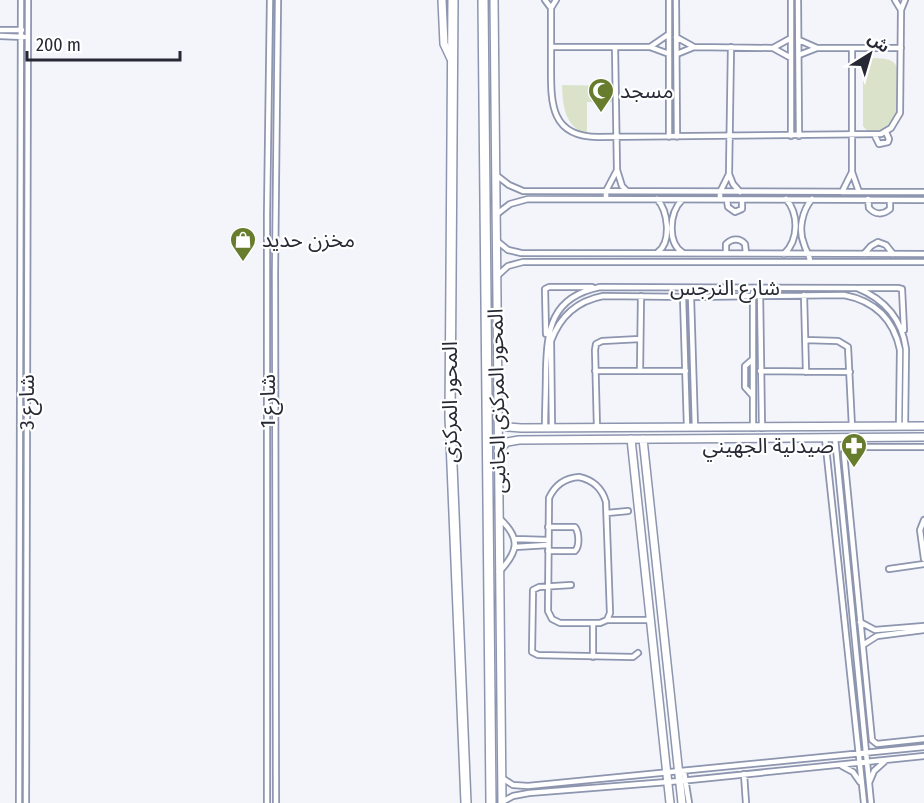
<svg xmlns="http://www.w3.org/2000/svg" width="924" height="803" font-family="'Fira Sans Condensed','Noto Sans Arabic',sans-serif">
<style>
.green{fill:#dae3c9}
.lines{fill:none;stroke-linecap:round;stroke-linejoin:round}
.street-casing{stroke:#8d95af;stroke-width:8}
.secondary-casing{stroke:#8d95af;stroke-width:10}
.highway-casing{stroke:#8d95af;stroke-width:12}
.street{stroke:#fff;stroke-width:4.5}
.secondary{stroke:#fff;stroke-width:7}
.highway{stroke:#fff;stroke-width:9}
.labels{text-anchor:middle;dominant-baseline:central;stroke-width:4.5;stroke-linejoin:round;paint-order:stroke}
.poi-label{font-size:21px;fill:#262934;stroke:#fff;text-anchor:start}
.street-label{font-size:21px;fill:#262934;stroke:#fff}
</style>
<rect width="100%" height="100%" fill="#f3f5fb"/>
<path class="green" d="M 872,58 C 883,59 893,57 898,69 C 897,99 908,131 868,132 L 863,126 L 863,64 Z
M 562,85 L 615,86 L 615,102 L 587,102 L 587,135 C 564,125 563,107 562,85 Z"/>
<g class="lines">
<defs>
<path id="street" d="M 545,0 L 551,8
M 556,0 L 551,8 C 551,27 551,45 551,64 C 551,101 549,137 598,137 L 881,134 L 891,128 L 900,113 L 901,10 L 905,0
M 895,0 L 901,10
M 669,1 L 669,137
M 676,1 L 677,137
M 791,1 L 791,136
M 798,1 L 799,136
M 0,30 L 22,30
M 0,36 L 24,37
M 676,37 L 694,47
M 799,40 L 817,48
M 551,47 L 650,47 L 669,54
M 615,47 L 617,170 L 622,186 L 627,191
M 650,47 L 669,34
M 773,48 L 791,38
M 852,48 L 852,172 L 859,192
M 677,54 L 694,47 L 773,48 L 791,58
M 799,55 L 817,48 L 901,48
M 875,136 L 879,144 L 888,142 L 889,139 L 886,132
M 729,174 L 733,184 L 740,192
M 496,175 L 509,185 L 523,191 L 924,192
M 842,192 L 852,172
M 606,199 L 606,191 L 617,170
M 657,199 C 668,211 672,241 658,252
M 720,199 L 720,192 L 729,174 L 731,47
M 868,199 L 869,208 C 875,215 883,215 890,209 L 890,200
M 682,200 C 669,213 667,243 683,253
M 727,200 L 728,207 L 735,212 L 742,209 L 742,200
M 497,214 L 510,204 L 528,199 L 924,200
M 497,241 L 508,250 L 521,253 L 924,254
M 726,253 L 726,244 C 732,238 740,238 745,244 L 746,253
M 784,254 C 799,240 799,214 786,199
M 864,254 L 871,246 L 878,242 L 886,245 L 893,254
M 810,262 C 810,254 806,252 804,244 C 798,230 802,211 812,199
M 496,277 L 508,266 L 523,262 L 924,262
M 859,288 L 898,288 L 902,289 L 904,330
M 760,292 L 762,428
M 753,293 L 753,428
M 804,295 L 806,372
M 683,297 L 687,427
M 691,297 L 695,428
M 546,334 L 545,289 L 549,287 L 592,287
M 805,340 L 838,341 L 848,347 L 852,427
M 753,359 L 745,366 L 745,387 L 753,396
M 595,371 L 686,371
M 640,371 L 641,296
M 760,371 L 850,372
M 545,428 C 545,409 546,391 546,372 C 547,329 551,297 600,287 L 857,288 C 884,299 902,319 906,349 L 905,426
M 552,428 L 551,341 C 560,316 577,301 603,296 L 691,297 L 844,295 C 875,301 894,320 900,350 L 899,426
M 597,428 L 595,350 L 596,344 L 602,341 L 640,339
M 825,438 L 864,803
M 835,438 L 871,803
M 924,447 L 852,447 L 845,450 L 844,454 L 872,740 L 877,744 L 924,739
M 579,477 C 593,480 602,488 606,502 L 610,613 L 607,620 L 600,623 L 560,623 L 552,619 L 548,611 L 549,498 C 555,485 564,478 579,477 Z
M 607,513 L 628,511
M 499,518 C 521,538 519,551 499,572
M 924,520 L 920,530 L 924,559
M 515,539 L 548,540
M 515,547 L 548,545
M 548,551 L 575,551 C 580,546 579,532 575,527 L 548,527
M 889,569 L 924,564
M 571,585 L 539,587 L 533,590 L 532,652 L 538,655 L 633,657 L 638,653
M 607,620 L 651,620
M 860,622 L 875,630 L 924,626
M 863,645 L 877,636 L 924,630
M 593,657 L 593,624
M 842,766 L 853,772 L 860,782
M 684,772 L 689,803
M 744,774 L 746,803
M 502,778 L 513,785 L 528,786 L 924,747
M 869,783 L 874,771 L 885,761
M 502,802 L 513,796 L 529,793 L 680,781 L 924,756
M 19,803 L 21,0
M 26,803 L 28,0
M 267,803 L 267,214 L 270,0
M 276,803 L 275,272 L 278,0"/>
<path id="secondary" d="M 442,0 L 444,44 L 451,59
M 494,0 L 502,803
M 498,420 L 507,427 L 521,428 L 924,426
M 631,439 L 670,803
M 643,439 L 682,803
M 498,451 L 507,442 L 519,440 L 924,437"/>
<path id="highway" d="M 453,0 L 450,417 L 466,803
M 483,0 L 491,803"/>
</defs>
<use href="#street" class="street-casing"/>
<use href="#secondary" class="secondary-casing"/>
<use href="#highway" class="highway-casing"/>
<use href="#street" class="street"/>
<use href="#secondary" class="secondary"/>
<use href="#highway" class="highway"/>
</g>
<defs>
<symbol id="mosque-pin" viewBox="-11 -11 22 30"><path d="M0 17L-7.5 6A9.5 9.5 0 1 1 7.5 6Z" fill="#677c2d" stroke="#fff"/><path d="M3.5-4.9A6 6 0 1 0 3.5 4.9A5 5 0 1 1 3.5-4.9Z" fill="#fff"/></symbol>
<symbol id="shop-pin" viewBox="-11 -11 22 30"><path d="M0 17L-7.5 6A9.5 9.5 0 1 1 7.5 6Z" fill="#677c2d" stroke="#fff"/><path d="M-5-2.5h2.3a2.7 3.5 0 0 1 5.4 0H5L5.5 6h-11ZM-1.5-2.5h3a1.5 2.3 0 0 0-3 0Z" fill="#fff"/></symbol>
<symbol id="pharmacy-pin" viewBox="-11 -11 22 30"><path d="M0 17L-7.5 6A9.5 9.5 0 1 1 7.5 6Z" fill="#677c2d" stroke="#fff"/><path d="M-2-6h4v4h4v4h-4v4h-4v-4h-4v-4h4Z" fill="#fff"/></symbol>
</defs>
<g fill-rule="evenodd">
<use href="#mosque-pin" x="586" y="76" width="30" height="40"/>
<use href="#shop-pin" x="228" y="225" width="30" height="40"/>
<use href="#pharmacy-pin" x="839" y="431" width="30" height="40"/>
</g>
<g class="labels">
<g class="poi-label">
<text x="620" y="91">مسجد</text>
<text x="262" y="240">مخزن حديد</text>
<text x="834" y="446" text-anchor="end">صيدلية الجهيني</text>
</g>
<g class="street-label">
<text x="725" y="288">شارع النرجس</text>
<text transform="translate(268 401) rotate(-90)">شارع 1</text>
<text transform="translate(497 401) rotate(-91)">المحور المركزى الجانبى</text>
<text transform="translate(27 402) rotate(-90)">شارع 3</text>
<text transform="translate(450 402) rotate(-90)">المحور المركزى</text>
</g>
</g>
<g transform="translate(870 54) rotate(37)" stroke="#ffffff" stroke-width="4.5" paint-order="stroke">
<path d="M0-4.5L10 22L0 15L-10 22Z" fill="#262934"/>
<text y="-9" font-size="16" font-weight="bold" text-anchor="middle" fill="#262934">ش</text>
</g>
<path d="M27 51v9h153v-9" fill="none" stroke="#262934" stroke-width="3"/>
<text x="36" y="51" font-size="18" fill="#262934" stroke="#ffffff" stroke-width="4.5" paint-order="stroke">200 m</text>
</svg>
